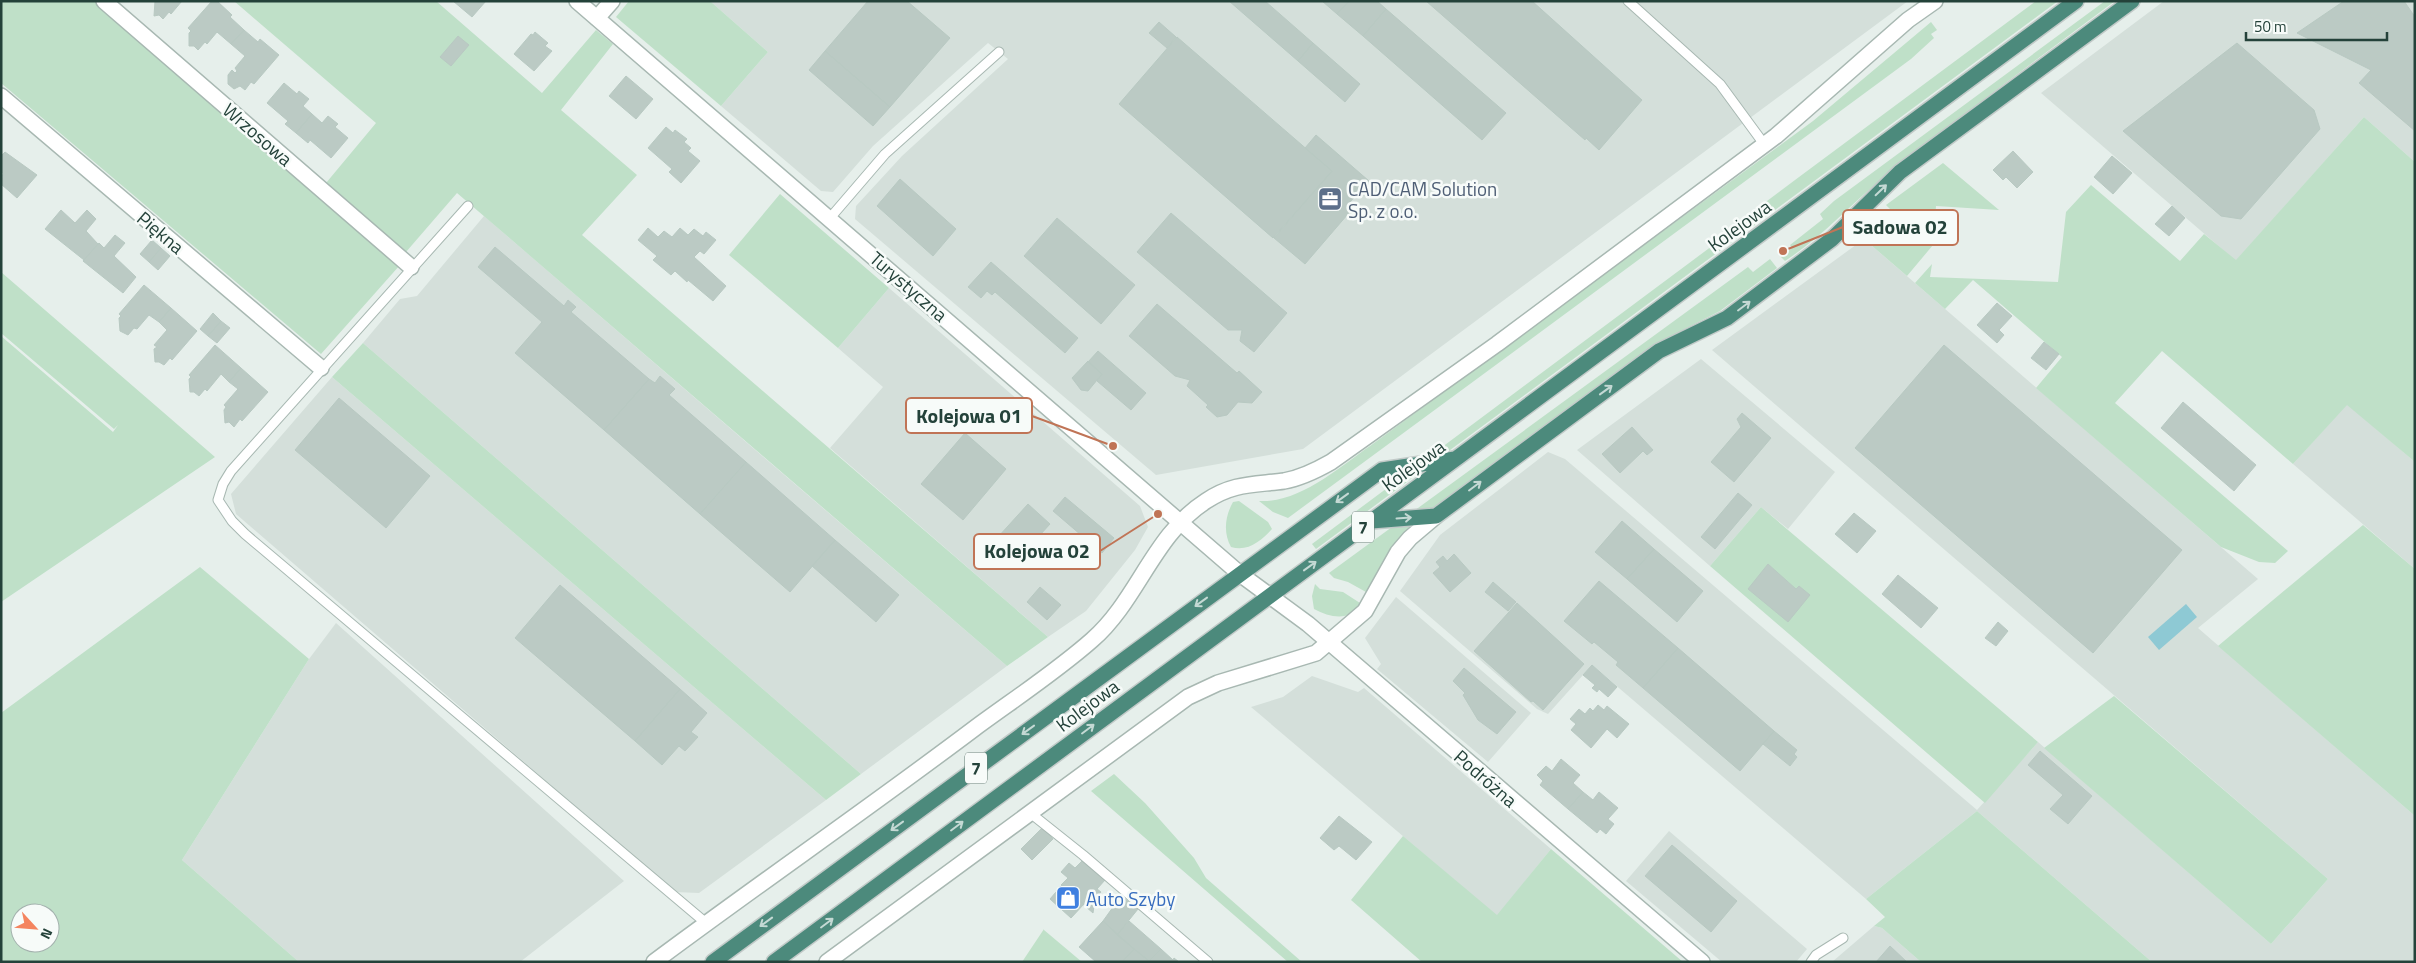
<svg xmlns="http://www.w3.org/2000/svg" width="2416" height="963" font-family="'Titillium Web',sans-serif">
<style>
.built{fill:#d4dfda}
.green{fill:#bfe0c8;fill-rule:evenodd}
.water{fill:#8ec9d4}
.building{fill:#bbcac4;stroke:#b8c9c2}
.lines{fill:none;stroke-linecap:round;stroke-linejoin:round}
.service-casing{stroke:#a8b8b2;stroke-width:11}
.minor-casing{stroke:#a8b8b2;stroke-width:18}
.tertiary-casing{stroke:#a8b8b2;stroke-width:18}
.trunk-casing{stroke:#c2cac8;stroke-width:18}
.service{stroke:#fff;stroke-width:9}
.minor{stroke:#fff;stroke-width:15}
.tertiary{stroke:#fff;stroke-width:15}
.trunk{stroke:#4c8a7c;stroke-width:15}
.oneway{stroke:#c4d9d4}
.labels{text-anchor:middle;dominant-baseline:central;stroke-width:5;stroke-linejoin:round;paint-order:stroke}
.shield{fill:#f7fbf9;stroke:#637a73;stroke-width:1}
.shield-label{font-size:18px;font-weight:bold;fill:#24423a}
.street-label{font-size:19px;fill:#24423a;stroke:#f7fbf9}
.service-label{font-size:19px;fill:#4e5e75;stroke:#f7fbf9;text-anchor:start}
.shop-label{font-size:19px;fill:#366cbe;stroke:#f7fbf9;text-anchor:start}
.leader{fill:none;stroke:#c07456;stroke-width:2}
.callout-dot{fill:#c07456;stroke:#f7fbf9;stroke-width:2}
.callout{fill:#f7fbf9;stroke:#c07456;stroke-width:2}
.callout-label{font-size:20px;text-anchor:middle;font-weight:bold;fill:#24423a}
</style>
<rect width="100%" height="100%" fill="#e6efeb"/>
<path class="built" d="M 710,1 L 1908,1 L 1303,449 L 1156,475 L 855,219 L 856,206 L 902,156 L 1008,59 L 988,43 L 873,146 L 833,192 L 821,191 L 721,106 L 768,52 Z
M 2164,1 L 2415,1 L 2415,162 L 2364,117 L 2236,261 L 2041,93 Z
M 484,216 L 796,485 L 1007,666 L 861,774 L 363,343 L 400,299 L 417,296 Z
M 1864,239 L 2258,579 L 2198,628 L 2415,816 L 2415,962 L 2152,962 L 1977,811 L 1866,899 L 1592,665 L 1548,714 L 1537,709 L 1400,591 L 1440,535 L 1548,452 L 1565,459 L 1977,810 L 2038,742 L 2271,944 L 2328,879 L 1712,350 Z
M 889,288 L 1140,506 L 1148,527 L 1135,550 L 1086,611 L 1048,637 L 830,448 L 883,387 L 838,348 Z
M 1701,359 L 1835,472 L 1788,529 L 1761,507 L 1710,566 L 1577,450 Z
M 332,377 L 826,800 L 699,893 L 675,892 L 236,514 L 231,494 Z
M 2347,404 L 2415,462 L 2415,569 L 2293,464 Z
M 1396,597 L 1531,713 L 1488,762 L 1377,669 L 1381,664 L 1365,638 Z
M 336,623 L 624,881 L 520,962 L 299,962 L 182,860 L 309,659 Z
M 1312,676 L 1358,692 L 1364,688 L 1551,849 L 1497,916 L 1251,707 L 1283,697 Z
M 1669,831 L 1807,949 L 1796,962 L 1722,962 L 1626,881 Z
M 1874,926 L 1882,928 L 1921,962 L 1832,962 Z"/>
<path class="green" d="M 1,1 L 94,1 L 400,265 L 321,354 L 1,83 Z
M 234,1 L 436,1 L 542,93 L 596,30 L 613,44 L 561,110 L 637,175 L 582,235 L 1048,637 L 1007,666 L 457,193 L 406,252 L 326,183 L 376,123 Z
M 629,1 L 710,1 L 768,52 L 721,106 L 616,17 Z
M 2036,1 L 2058,1 L 1316,549 L 1312,544 L 1759,211 L 1763,204 L 1795,180 Z
M 2105,1 L 2115,1 C 2037,59 1960,117 1884,177 C 1850,205 1822,237 1785,261 L 1781,257 L 1792,248 L 1790,245 L 1823,219 L 1820,214 L 1834,201 Z
M 1931,22 L 1937,30 L 1931,34 L 1934,38 L 1911,59 L 1288,518 L 1273,512 L 1259,501 C 1300,503 1338,468 1370,446 L 1813,121 Z
M 2364,117 L 2415,162 L 2415,462 L 2347,405 L 2293,464 L 2162,351 L 2115,403 L 2288,551 L 2275,563 L 2259,562 L 2221,547 L 2036,388 L 2062,357 L 1973,280 L 1945,309 L 1915,283 L 1932,264 L 1930,277 L 2058,282 L 2066,212 L 2091,185 L 2180,261 L 2204,234 L 2236,260 Z
M 1943,163 L 1999,210 L 1936,206 L 1933,245 L 1907,276 L 1864,239 L 1896,215 L 1886,205 Z
M 780,194 L 889,288 L 838,348 L 729,255 Z
M 1770,259 L 1777,268 L 1720,311 L 1667,338 L 1632,362 L 1419,520 L 1366,592 L 1348,582 L 1334,578 L 1329,573 L 1748,267 L 1753,272 Z
M 1,272 L 215,457 L 1,602 L 1,336 L 113,432 L 118,425 L 114,429 L 1,333 Z
M 363,343 L 861,774 L 826,800 L 332,377 Z
M 1239,501 L 1268,522 L 1272,529 C 1261,541 1248,552 1231,547 C 1223,533 1225,516 1233,502 Z
M 1761,507 L 2038,742 L 1985,803 L 1710,566 Z
M 2363,525 L 2415,569 L 2415,816 L 2218,646 Z
M 200,567 L 309,659 L 182,860 L 299,962 L 1,962 L 1,713 ZM 20,913 L 50,913 L 50,943 L 20,943 Z
M 1315,584 L 1320,589 L 1343,592 L 1360,603 C 1351,622 1331,618 1314,609 L 1312,596 Z
M 2114,696 L 2328,879 L 2271,944 L 2044,748 Z
M 1114,774 L 1145,803 L 1194,858 L 1206,878 L 1302,962 L 1288,962 L 1091,791 Z
M 1977,811 L 2152,962 L 1921,962 L 1882,928 L 1874,926 L 1885,917 L 1866,899 Z
M 1403,836 L 1497,915 L 1551,849 L 1683,962 L 1422,962 L 1351,900 Z
M 1044,929 L 1044,930 L 1082,962 L 1022,962 Z"/>
<path class="water" d="M 2186,604 L 2197,617 L 2159,650 L 2148,637 Z"/>
<path class="building" d="M 155,1 L 182,1 L 171,14 L 169,12 L 163,19 L 159,15 L 154,16 Z
M 212,1 L 217,1 L 232,15 L 230,17 L 244,30 L 231,44 L 217,32 L 207,44 L 205,42 L 198,50 L 194,46 L 189,46 L 189,33 L 191,31 L 188,28 Z
M 453,1 L 486,1 L 472,17 Z
M 868,1 L 907,1 L 950,38 L 890,107 L 825,51 Z
M 1229,1 L 1265,1 L 1313,43 L 1298,61 Z
M 1322,1 L 1349,1 L 1337,14 Z
M 1349,1 L 1377,1 L 1386,9 L 1363,36 L 1337,14 Z
M 1426,1 L 1532,1 L 1642,100 L 1599,150 L 1586,138 L 1585,140 Z
M 2344,1 L 2404,1 L 2415,17 L 2415,131 L 2359,83 L 2371,70 L 2297,33 Z
M 1386,9 L 1506,113 L 1482,140 L 1363,36 Z
M 1159,22 L 1176,37 L 1167,48 L 1149,33 Z
M 244,30 L 258,42 L 260,39 L 279,55 L 254,84 L 251,82 L 245,90 L 240,86 L 234,89 L 228,84 L 228,75 L 232,70 L 235,73 L 237,71 L 235,68 L 245,56 L 231,44 Z
M 535,32 L 548,43 L 545,46 L 552,51 L 534,71 L 514,54 L 531,34 L 533,35 Z
M 458,36 L 469,45 L 451,66 L 440,57 Z
M 1177,37 L 1332,171 L 1273,238 L 1119,104 Z
M 1313,43 L 1360,84 L 1345,102 L 1298,61 Z
M 2237,43 L 2314,110 L 2320,129 L 2241,219 L 2221,216 L 2123,131 Z
M 825,51 L 890,107 L 873,126 L 809,70 Z
M 626,76 L 653,99 L 636,119 L 609,96 Z
M 284,83 L 297,94 L 299,91 L 309,99 L 303,106 L 312,114 L 296,133 L 285,124 L 288,121 L 267,103 Z
M 312,114 L 322,123 L 328,116 L 338,124 L 335,127 L 348,138 L 331,158 L 310,140 L 308,143 L 296,133 Z
M 666,127 L 673,133 L 675,130 L 687,139 L 684,142 L 691,148 L 688,151 L 700,161 L 681,183 L 669,172 L 672,169 L 648,148 Z
M 1316,135 L 1369,181 L 1350,202 L 1354,207 L 1305,264 L 1274,238 L 1332,171 L 1305,148 Z
M 2013,151 L 2033,172 L 2017,188 L 2006,177 L 2003,180 L 1993,170 Z
M 5,152 L 37,175 L 17,198 L 1,184 L 3,173 L 1,171 L 1,156 Z
M 2112,156 L 2132,173 L 2113,194 L 2094,177 Z
M 900,179 L 956,229 L 933,256 L 877,206 Z
M 2172,206 L 2185,218 L 2169,236 L 2155,224 Z
M 61,210 L 75,223 L 87,210 L 96,219 L 86,231 L 98,244 L 84,260 L 45,229 Z
M 1171,213 L 1287,313 L 1254,352 L 1240,341 L 1242,330 L 1228,330 L 1137,252 Z
M 1057,218 L 1135,285 L 1101,324 L 1024,256 Z
M 648,228 L 658,237 L 664,231 L 672,237 L 680,228 L 688,235 L 694,229 L 703,236 L 706,232 L 716,240 L 704,254 L 700,251 L 694,257 L 726,286 L 713,301 L 688,280 L 687,282 L 675,271 L 671,275 L 653,260 L 657,256 L 638,240 Z
M 115,235 L 125,243 L 114,256 L 136,277 L 123,293 L 83,261 L 99,243 L 104,248 Z
M 152,240 L 161,248 L 149,262 L 140,254 Z
M 495,247 L 564,306 L 568,300 L 576,307 L 571,312 L 649,379 L 604,430 L 515,353 L 542,322 L 478,267 Z
M 161,248 L 170,256 L 158,270 L 149,262 Z
M 991,262 L 1078,338 L 1065,353 L 995,292 L 992,295 L 987,291 L 981,298 L 968,287 Z
M 144,285 L 171,308 L 159,322 L 149,315 L 137,329 L 134,328 L 128,335 L 120,331 L 119,318 L 121,316 L 119,314 Z
M 1997,303 L 2012,316 L 1999,330 L 2004,335 L 1997,343 L 1977,325 Z
M 1157,304 L 1237,373 L 1239,371 L 1262,392 L 1252,403 L 1238,402 L 1227,415 L 1217,417 L 1206,407 L 1208,405 L 1187,386 L 1190,380 L 1175,376 L 1129,336 Z
M 171,308 L 197,331 L 172,360 L 170,358 L 164,365 L 159,362 L 155,362 L 154,349 L 157,347 L 154,345 L 167,330 L 159,322 Z
M 213,313 L 221,321 L 208,336 L 200,329 Z
M 221,321 L 230,328 L 217,343 L 208,336 Z
M 2044,342 L 2059,354 L 2046,370 L 2031,358 Z
M 215,345 L 241,368 L 229,382 L 221,374 L 207,391 L 205,389 L 199,396 L 194,392 L 190,392 L 189,379 L 191,377 L 189,375 Z
M 1944,345 L 2182,550 L 2093,653 L 1855,448 Z
M 1098,351 L 1146,393 L 1131,410 L 1097,381 L 1102,374 L 1088,362 Z
M 1088,361 L 1102,374 L 1088,391 L 1081,390 L 1072,378 Z
M 241,368 L 268,392 L 242,421 L 240,419 L 234,427 L 229,422 L 225,423 L 224,410 L 226,407 L 224,405 L 238,389 L 229,382 Z
M 660,376 L 675,389 L 669,395 L 746,462 L 700,514 L 604,430 L 649,379 L 655,383 Z
M 339,398 L 430,476 L 386,528 L 295,450 Z
M 2183,402 L 2256,465 L 2234,491 L 2161,428 Z
M 1742,413 L 1771,438 L 1734,482 L 1711,462 L 1741,427 L 1737,419 Z
M 1632,427 L 1653,450 L 1647,455 L 1643,451 L 1620,473 L 1602,454 Z
M 965,433 L 1006,469 L 963,520 L 921,484 Z
M 746,462 L 835,540 L 790,592 L 700,514 Z
M 1738,493 L 1752,505 L 1715,549 L 1701,537 Z
M 1065,497 L 1114,538 L 1102,553 L 1053,511 Z
M 1028,504 L 1050,524 L 1020,557 L 998,537 Z
M 1854,513 L 1876,531 L 1857,553 L 1835,534 Z
M 1622,521 L 1654,549 L 1627,579 L 1595,552 Z
M 835,540 L 899,595 L 876,622 L 812,566 Z
M 1654,549 L 1703,591 L 1677,622 L 1627,579 Z
M 1454,554 L 1471,573 L 1450,592 L 1433,573 L 1440,567 L 1436,562 L 1443,556 L 1447,561 Z
M 1768,564 L 1796,589 L 1799,586 L 1810,595 L 1788,622 L 1748,589 Z
M 1898,575 L 1938,608 L 1921,628 L 1882,594 Z
M 1599,581 L 1678,648 L 1643,688 L 1616,665 L 1618,662 L 1594,642 L 1592,644 L 1564,621 Z
M 1493,582 L 1516,602 L 1508,611 L 1485,592 Z
M 560,585 L 680,689 L 635,741 L 515,638 Z
M 1040,587 L 1061,605 L 1047,620 L 1027,602 Z
M 1517,603 L 1584,664 L 1543,710 L 1533,701 L 1531,702 L 1474,651 Z
M 1998,622 L 2008,631 L 1996,646 L 1985,638 Z
M 1678,648 L 1774,731 L 1740,771 L 1643,688 Z
M 1592,665 L 1617,687 L 1608,697 L 1599,689 L 1597,692 L 1592,688 L 1595,685 L 1583,675 Z
M 1464,668 L 1516,712 L 1497,734 L 1478,720 L 1463,695 L 1465,693 L 1453,681 Z
M 680,689 L 707,713 L 691,732 L 698,737 L 685,751 L 679,746 L 662,765 L 635,741 Z
M 1598,705 L 1604,710 L 1607,706 L 1629,724 L 1617,738 L 1607,729 L 1591,748 L 1571,730 L 1576,724 L 1570,719 L 1579,709 L 1585,714 L 1590,708 L 1593,711 Z
M 1774,731 L 1797,750 L 1794,754 L 1797,757 L 1790,766 L 1763,744 Z
M 2040,751 L 2092,796 L 2068,824 L 2050,809 L 2063,795 L 2028,765 Z
M 1561,759 L 1580,775 L 1573,783 L 1583,792 L 1568,809 L 1540,785 L 1543,781 L 1537,775 L 1546,766 L 1552,771 Z
M 1583,792 L 1593,800 L 1599,792 L 1618,808 L 1608,819 L 1614,824 L 1606,834 L 1600,829 L 1597,833 L 1568,809 Z
M 1339,816 L 1372,842 L 1356,860 L 1339,846 L 1334,850 L 1320,838 Z
M 1042,828 L 1053,839 L 1032,860 L 1021,849 Z
M 1672,845 L 1737,901 L 1711,932 L 1645,876 Z
M 1082,861 L 1105,880 L 1097,889 L 1101,892 L 1095,899 L 1091,896 L 1087,900 L 1094,906 L 1093,913 L 1061,885 L 1068,878 L 1061,872 L 1069,863 L 1075,868 Z
M 1062,885 L 1084,904 L 1071,918 L 1050,899 Z
M 1121,896 L 1138,909 L 1117,935 L 1103,921 Z
M 1103,921 L 1134,949 L 1122,962 L 1096,962 L 1079,947 Z
M 1129,921 L 1161,949 L 1149,961 L 1117,935 Z
M 1890,946 L 1907,962 L 1876,962 Z
M 1134,949 L 1149,961 L 1150,962 L 1122,962 Z
M 1161,949 L 1173,960 L 1174,958 L 1179,962 L 1149,961 Z"/>
<g class="lines">
<defs>
<path id="service" d="M 1628,1 L 1720,84 L 1764,144
M 468,206 L 231,471 L 223,484 L 218,500 L 232,521 L 245,534 L 706,923
M 830,218 L 885,154 L 999,52
M 1029,812 L 1083,855 L 1208,962
M 1811,962 L 1816,955 L 1843,938"/>
<path id="minor" d="M 104,1 L 411,267
M 597,18 L 612,1
M 1,96 L 321,368
M 654,962 C 760,883 869,808 975,728 C 1013,700 1057,671 1092,640 C 1138,600 1153,535 1206,501 C 1233,483 1253,485 1284,481 C 1301,478 1317,470 1331,462 L 1497,344 L 1776,136 L 1908,20 L 1935,1
M 827,962 L 1188,697 L 1218,683 L 1316,653 L 1365,611 L 1398,552 L 1410,538 L 1436,516"/>
<path id="tertiary" d="M 577,1 L 1240,574 L 1308,624 L 1702,962"/>
<path id="trunk" d="M 1371,521 L 1436,516 L 1659,351 L 1727,318 L 1832,239 L 1900,172 L 2132,1
M 713,962 L 1382,470 L 1455,459
M 774,962 L 2076,1"/>
</defs>
<use href="#service" class="service-casing"/>
<use href="#minor" class="minor-casing"/>
<use href="#tertiary" class="tertiary-casing"/>
<use href="#trunk" class="trunk-casing"/>
<use href="#service" class="service"/>
<use href="#minor" class="minor"/>
<use href="#tertiary" class="tertiary"/>
<use href="#trunk" class="trunk"/>
</g>
<defs><path id="oneway-shaft" d="M-6 0H5M1.5-3L5.5 0L1.5 3" fill="none" stroke-width="1.6" stroke-linecap="round" stroke-linejoin="round" transform="scale(1.25)"/></defs>
<g class="oneway">
<use href="#oneway-shaft" transform="translate(1881 190) rotate(-44)"/>
<use href="#oneway-shaft" transform="translate(1744 306) rotate(-37)"/>
<use href="#oneway-shaft" transform="translate(1606 390) rotate(-36)"/>
<use href="#oneway-shaft" transform="translate(1475 486) rotate(-37)"/>
<use href="#oneway-shaft" transform="translate(1342 498) rotate(144)"/>
<use href="#oneway-shaft" transform="translate(1404 518) rotate(-4)"/>
<use href="#oneway-shaft" transform="translate(1310 566) rotate(-36)"/>
<use href="#oneway-shaft" transform="translate(1201 602) rotate(144)"/>
<use href="#oneway-shaft" transform="translate(1088 729) rotate(-37)"/>
<use href="#oneway-shaft" transform="translate(1028 730) rotate(144)"/>
<use href="#oneway-shaft" transform="translate(897 826) rotate(144)"/>
<use href="#oneway-shaft" transform="translate(957 826) rotate(-37)"/>
<use href="#oneway-shaft" transform="translate(766 922) rotate(144)"/>
<use href="#oneway-shaft" transform="translate(827 923) rotate(-37)"/>
</g>
<defs>
<symbol id="office-square" viewBox="-11 -11 22 22"><rect x="-9" y="-9" width="18" height="18" rx="4" fill="#5c6f8a" stroke="#f7fbf9"/><path d="M-6-3h4V-5.5h4V-3h4V5H-6ZM-1-4.5V-3h2v-1.5ZM-6 0V1H6V0Z" fill="#fff"/></symbol>
<symbol id="shop-square" viewBox="-11 -11 22 22"><rect x="-9" y="-9" width="18" height="18" rx="4" fill="#3f7fe0" stroke="#f7fbf9"/><path d="M-5-2.5h2.3a2.7 3.5 0 0 1 5.4 0H5L5.5 6h-11ZM-1.5-2.5h3a1.5 2.3 0 0 0-3 0Z" fill="#fff"/></symbol>
</defs>
<g fill-rule="evenodd">
<use href="#office-square" x="1316" y="185" width="28" height="28"/>
<use href="#shop-square" x="1054" y="884" width="28" height="28"/>
</g>
<g class="labels">
<g class="shield">
<rect x="1352" y="511.5" width="22" height="31" rx="4"/>
<rect x="965" y="752.5" width="22" height="31" rx="4"/>
</g>
<g class="shield-label">
<text x="1363" y="527">7</text>
<text x="976" y="768">7</text>
</g>
<g class="street-label">
<text transform="translate(258 134) rotate(41)">Wrzosowa</text>
<text transform="translate(1739 225) rotate(-36)">Kolejowa</text>
<text transform="translate(161 232) rotate(40)">Piękna</text>
<text transform="translate(909 286) rotate(41)">Turystyczna</text>
<text transform="translate(1413 465) rotate(-36)">Kolejowa</text>
<text transform="translate(1087 705) rotate(-37)">Kolejowa</text>
<text transform="translate(1486 778) rotate(41)">Podróżna</text>
</g>
<g class="service-label">
<text x="1348" y="188">CAD/CAM Solution<tspan x="1348" dy="22">Sp. z o.o.</tspan></text>
</g>
<g class="shop-label">
<text x="1086" y="898">Auto Szyby</text>
</g>
</g>
<path class="leader" d="M1783 251L1843 227M1113 446L1032 416M1158 514L1100 551"/>
<g class="callout-dot">
<circle cx="1783" cy="251" r="5"/>
<circle cx="1113" cy="446" r="5"/>
<circle cx="1158" cy="514" r="5"/>
</g>
<g class="callout">
<rect x="1843" y="210" width="115" height="35" rx="5"/>
<rect x="906" y="398" width="126" height="35" rx="5"/>
<rect x="974" y="534" width="126" height="35" rx="5"/>
</g>
<g class="callout-label">
<text x="1900" y="234">Sadowa 02</text>
<text x="969" y="423">Kolejowa 01</text>
<text x="1037" y="558">Kolejowa 02</text>
</g>
<rect width="2416" height="963" fill="none" stroke="#24423a" stroke-width="5"/>
<g transform="translate(35 928) rotate(116)"><circle r="24" fill="#f7fbf9" stroke="#a3b1ad"/>
<path d="M0-4L9 19L0 12L-9 19Z" fill="#f4845f"/>
<text y="-8" font-size="14" font-weight="bold" text-anchor="middle" fill="#24423a">N</text>
</g>
<path d="M2246 32v8h141v-8" fill="none" stroke="#24423a" stroke-width="2.5"/>
<text x="2254" y="32" font-size="15" fill="#24423a" stroke="#f7fbf9" stroke-width="4" paint-order="stroke">50 m</text>
</svg>
